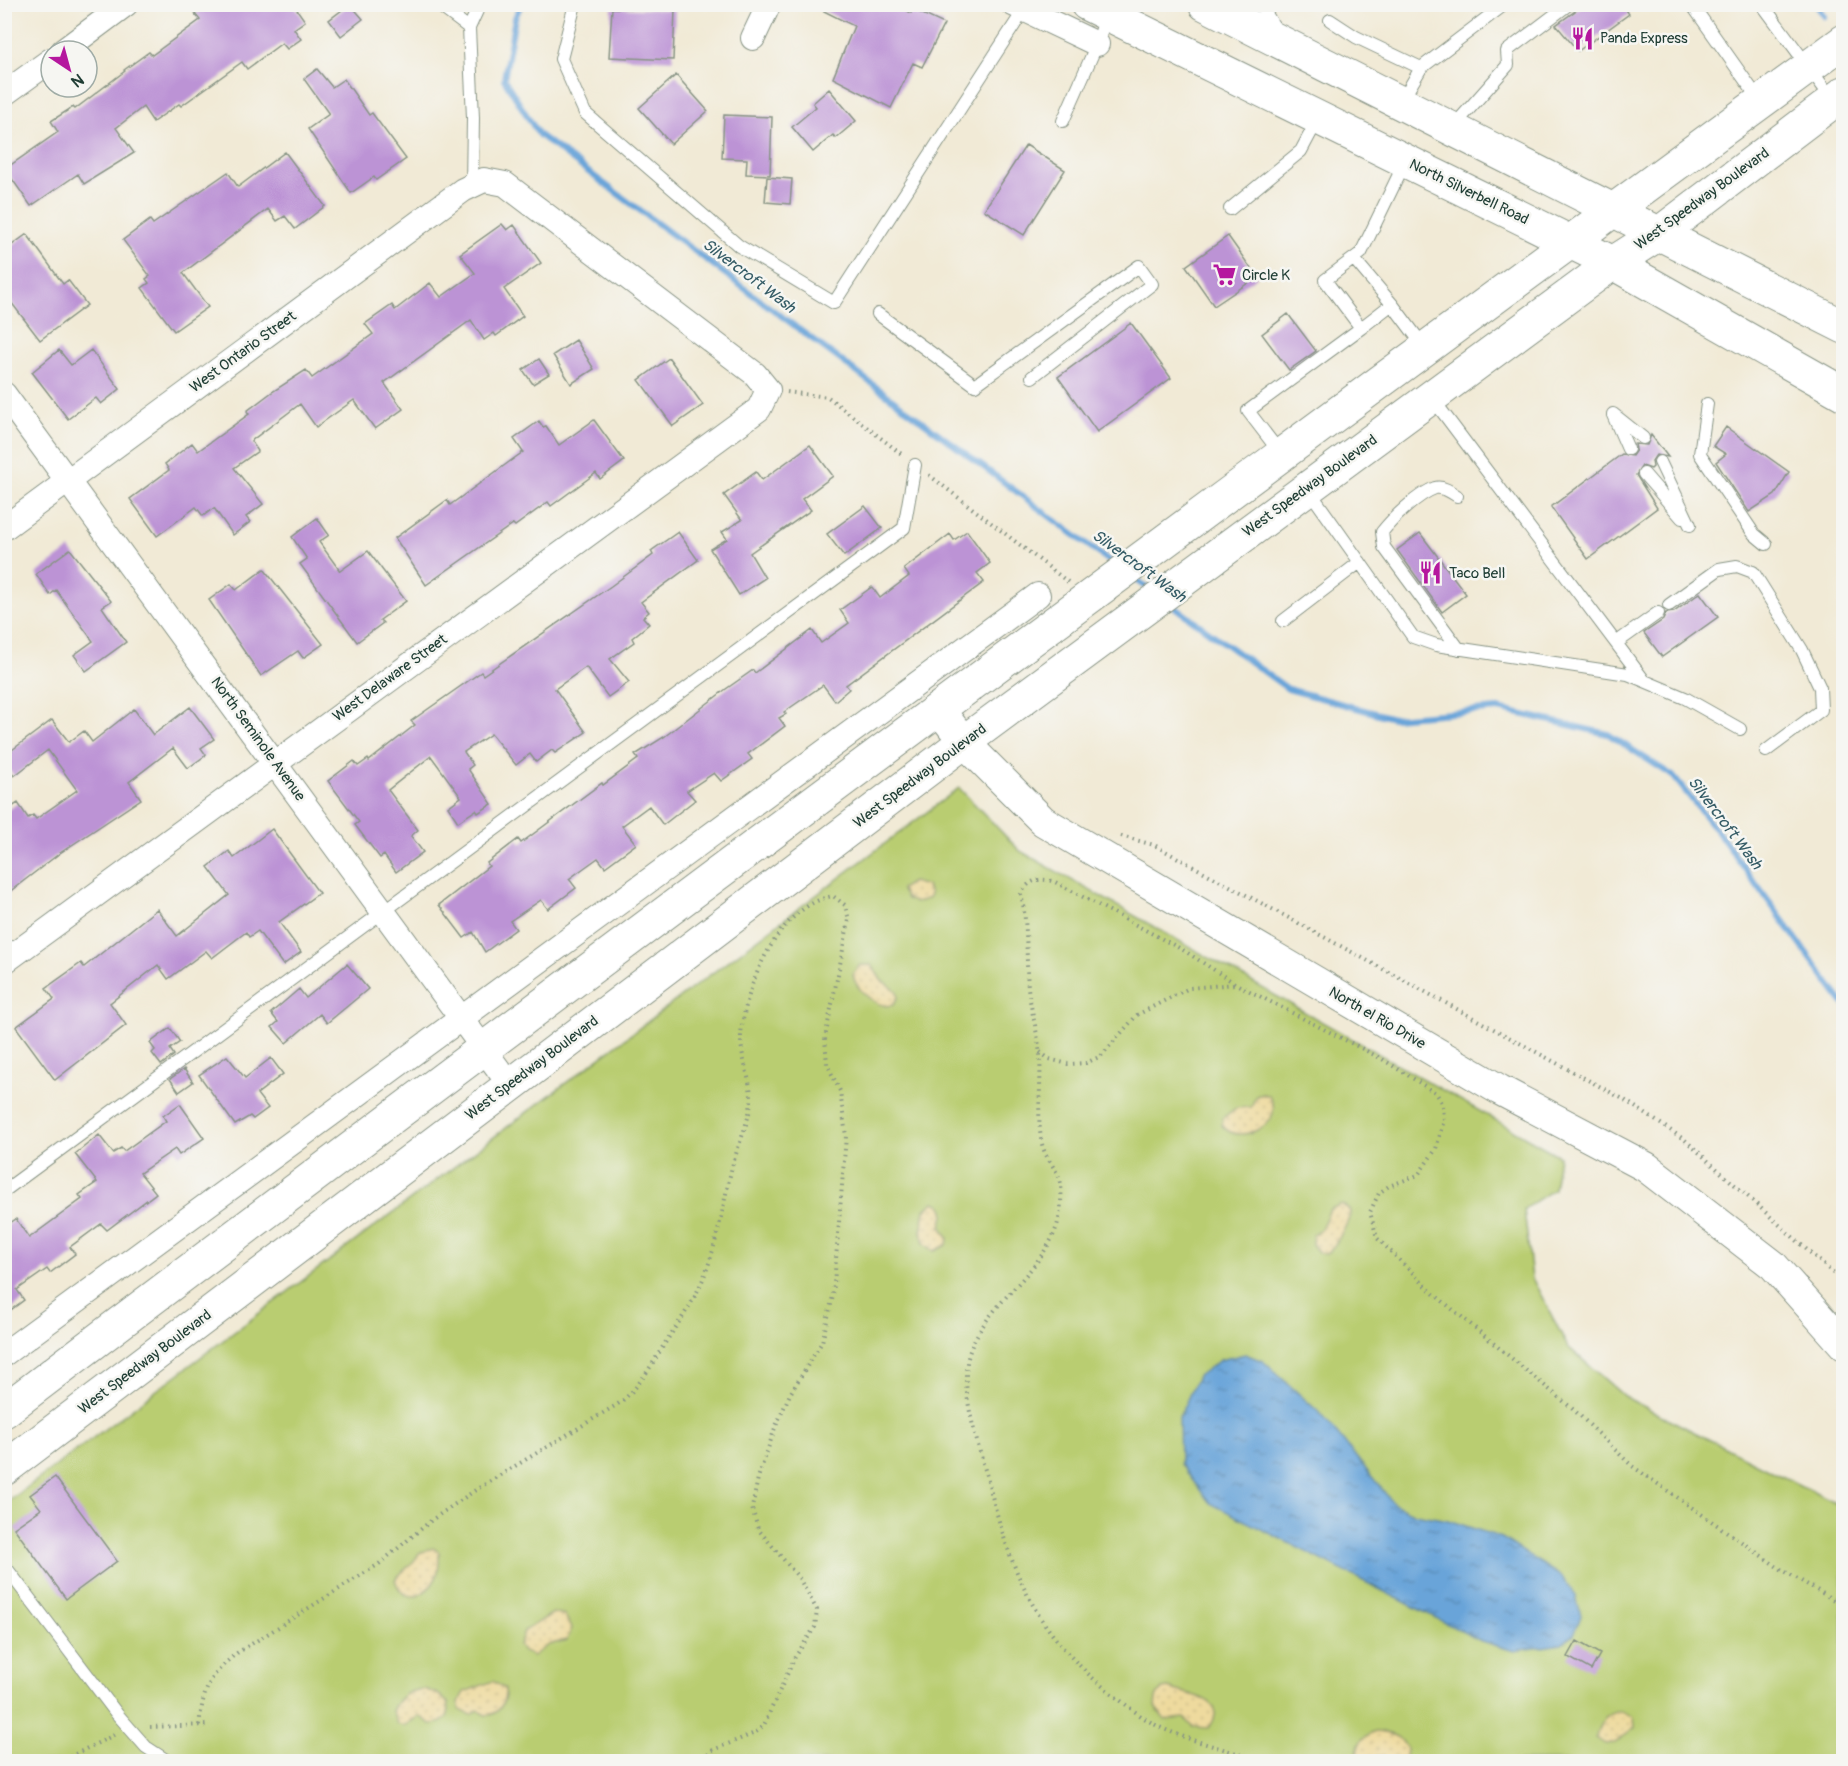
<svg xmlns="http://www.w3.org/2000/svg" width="1848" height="1766" font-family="Pangolin,sans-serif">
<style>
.green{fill:#b9cd71;stroke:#6c8552;stroke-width:1.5}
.sand{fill:url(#sand-dots);stroke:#868c69;stroke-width:1.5}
.water{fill:url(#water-ripples);stroke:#447086;stroke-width:1.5}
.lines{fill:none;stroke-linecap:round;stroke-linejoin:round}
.stream{stroke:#69a4d9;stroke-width:6}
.building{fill:#bc93d5}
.service-casing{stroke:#889485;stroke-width:14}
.minor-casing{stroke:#889485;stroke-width:26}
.tertiary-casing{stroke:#889485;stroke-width:32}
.secondary-casing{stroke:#889485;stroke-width:35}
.path{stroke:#889485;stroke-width:4;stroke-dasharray:1.5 4.5;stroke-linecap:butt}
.service{stroke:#fff;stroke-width:12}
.minor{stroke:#fff;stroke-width:24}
.tertiary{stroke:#fff;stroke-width:30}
.secondary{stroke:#fff;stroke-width:33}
.labels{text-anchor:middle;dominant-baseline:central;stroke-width:5;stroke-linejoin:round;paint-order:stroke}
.poi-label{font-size:15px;fill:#1f3d34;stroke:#f6f6f2;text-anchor:start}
.street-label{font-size:15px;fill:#1f3d34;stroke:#f6f6f2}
.water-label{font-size:16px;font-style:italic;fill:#355c66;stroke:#f6f6f2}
</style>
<defs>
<pattern id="sand-dots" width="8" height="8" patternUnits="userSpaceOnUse" patternTransform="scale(1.5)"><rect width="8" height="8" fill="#eeda9e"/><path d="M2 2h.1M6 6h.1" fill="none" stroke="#ccbc89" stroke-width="1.8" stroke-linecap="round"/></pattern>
<pattern id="water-ripples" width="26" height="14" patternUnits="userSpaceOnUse" patternTransform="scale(1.5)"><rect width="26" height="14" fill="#69a4d9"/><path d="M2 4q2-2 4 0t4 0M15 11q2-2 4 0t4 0" fill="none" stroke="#5687b1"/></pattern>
</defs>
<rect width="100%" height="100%" fill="#f6f6f2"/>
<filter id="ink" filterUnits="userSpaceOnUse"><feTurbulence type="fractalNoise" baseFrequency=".0167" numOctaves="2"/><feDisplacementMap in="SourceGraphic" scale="12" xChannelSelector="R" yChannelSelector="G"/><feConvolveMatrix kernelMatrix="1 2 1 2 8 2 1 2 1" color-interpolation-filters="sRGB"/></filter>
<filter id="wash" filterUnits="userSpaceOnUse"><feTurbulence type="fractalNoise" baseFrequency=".008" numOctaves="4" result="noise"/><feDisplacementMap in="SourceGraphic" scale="24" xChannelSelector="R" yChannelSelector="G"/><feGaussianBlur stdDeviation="1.35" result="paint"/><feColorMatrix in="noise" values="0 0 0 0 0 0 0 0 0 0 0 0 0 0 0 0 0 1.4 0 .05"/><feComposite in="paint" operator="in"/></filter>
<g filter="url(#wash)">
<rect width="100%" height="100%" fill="#f1ead6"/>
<path class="green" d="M 959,788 L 1020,851 L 1559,1156 L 1554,1189 L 1524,1209 L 1532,1278 L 1568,1347 L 1625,1397 L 1843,1507 L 1843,1761 L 5,1762 L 5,1504 Z"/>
<path class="sand" d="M 912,882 L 927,886 L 930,894 L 929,898 L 916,903 L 907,899 L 901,889 Z
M 860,965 L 872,965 L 881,980 L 897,991 L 898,997 L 893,1005 C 878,1010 853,988 853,973 Z
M 1263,1094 L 1269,1096 C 1289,1123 1237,1148 1222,1125 L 1223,1118 L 1236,1108 L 1251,1107 L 1256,1096 Z
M 934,1202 C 949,1206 944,1216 941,1226 L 948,1238 L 947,1245 L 934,1251 L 924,1243 L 921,1232 L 925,1210 Z
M 1342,1204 L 1350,1211 C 1351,1220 1334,1249 1326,1254 L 1319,1253 L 1312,1244 L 1313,1234 L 1321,1229 L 1330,1209 Z
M 433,1548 L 439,1552 C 440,1573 437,1586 417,1596 C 404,1597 399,1591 395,1580 C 403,1569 413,1566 419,1553 Z
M 553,1613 L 565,1616 L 572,1628 L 567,1640 L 548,1645 L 533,1656 L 523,1652 L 519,1646 L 524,1631 Z
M 493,1681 L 505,1689 C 506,1702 499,1716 485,1715 L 478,1710 L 471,1715 L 460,1710 L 458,1703 L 464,1692 Z
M 1168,1688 C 1186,1695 1232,1697 1209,1728 L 1193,1727 L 1185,1718 L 1165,1720 L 1155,1707 L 1156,1697 L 1162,1689 Z
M 424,1689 L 438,1694 L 448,1703 C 451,1716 445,1724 431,1724 L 419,1716 L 404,1726 L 397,1724 L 392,1711 C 398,1697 408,1690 424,1689 Z
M 1620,1711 L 1634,1717 L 1635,1728 L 1615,1743 L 1605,1744 L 1596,1738 C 1598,1724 1606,1714 1620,1711 Z
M 1373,1732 C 1386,1732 1401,1734 1406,1748 L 1405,1757 C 1396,1765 1388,1761 1379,1756 L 1362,1758 L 1357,1754 C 1358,1742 1363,1737 1373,1732 Z"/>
<path class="water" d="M 1245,1354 L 1263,1361 L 1322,1415 L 1394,1504 L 1415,1514 L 1448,1520 L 1502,1538 L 1562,1577 L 1576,1596 L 1581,1616 L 1574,1634 L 1562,1644 L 1514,1651 L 1481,1641 L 1210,1503 L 1180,1464 L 1179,1417 L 1198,1376 L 1220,1360 Z"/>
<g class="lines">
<path class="stream" d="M 521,4 L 515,18 L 504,79 L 539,135 L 1116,566
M 1816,4 L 1824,16
M 1132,577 L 1151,590
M 1169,603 L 1288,689 L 1393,718 L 1498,709 L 1608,734 L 1673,776 L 1720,835 L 1844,1004"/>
</g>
<g id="blocks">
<path class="building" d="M 208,4 L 293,4 L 305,21 L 294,29 L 301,39 L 287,49 L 282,43 L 247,69 L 242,62 L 181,106 L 179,104 L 153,122 L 143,107 L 116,128 L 134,153 L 84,184 L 78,174 L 31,206 L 5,169 L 58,132 L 51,121 L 73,107 L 75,109 L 125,71 L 124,70 L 149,52 L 152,55 L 200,20 L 195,14 Z
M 350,4 L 363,19 L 341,36 L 329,20 Z
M 810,4 L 894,4 L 911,13 L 912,9 L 944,24 L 922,67 L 913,63 L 891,108 L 833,78 L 854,26 Z
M 1585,4 L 1622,4 L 1629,14 L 1578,51 L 1556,25 Z
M 612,8 L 675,10 L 673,60 L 609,57 Z
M 317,69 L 332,87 L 344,79 L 369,115 L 372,113 L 406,159 L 376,180 L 374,177 L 351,193 L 308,129 L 329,114 L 304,79 Z
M 676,75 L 708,111 L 671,144 L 639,108 Z
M 829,89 L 856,121 L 836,138 L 833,135 L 813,152 L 792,127 L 816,107 L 813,103 Z
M 724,115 L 772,117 L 770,175 L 746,174 L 747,159 L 722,158 Z
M 1026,145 L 1065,170 L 1024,235 L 984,210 Z
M 285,152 L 325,206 L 295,229 L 285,216 L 277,221 L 268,209 L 183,273 L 208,307 L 174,331 L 142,288 L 149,283 L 146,279 L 150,276 L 123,240 L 150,220 L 153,224 L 228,172 L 238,187 Z
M 767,177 L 792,179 L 790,204 L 765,202 Z
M 502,224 L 507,230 L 514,225 L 541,263 L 504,289 L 523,316 L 496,336 L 494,333 L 484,340 L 471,320 L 384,383 L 403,409 L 375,429 L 354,400 L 316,427 L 300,404 L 251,441 L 258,451 L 234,468 L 263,504 L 246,517 L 250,522 L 233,535 L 214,508 L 203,516 L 196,507 L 157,536 L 130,499 L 169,470 L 165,464 L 192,443 L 198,451 L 249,414 L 247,411 L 272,392 L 306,370 L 312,378 L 373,334 L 365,324 L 392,305 L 395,310 L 430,283 L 441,297 L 475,273 L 460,254 Z
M 27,234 L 63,284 L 68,280 L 87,305 L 40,340 L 4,293 L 4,251 Z
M 1228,236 L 1257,277 L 1214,306 L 1186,266 Z
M 1288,314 L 1316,351 L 1289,370 L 1262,334 Z
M 1131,323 L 1171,378 L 1097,432 L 1058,377 Z
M 576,340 L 594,369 L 571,384 L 553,355 Z
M 59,350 L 71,365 L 91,350 L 120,389 L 101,404 L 96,398 L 68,419 L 32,372 Z
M 669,358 L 703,405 L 673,426 L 639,380 Z
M 539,359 L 549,374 L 533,384 L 523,370 Z
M 594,420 L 624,461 L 600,479 L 596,473 L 551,506 L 548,502 L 515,526 L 513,524 L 426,585 L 395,538 L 447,500 L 450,505 L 516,457 L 523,452 L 514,439 L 539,421 L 543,427 L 546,426 L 559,445 Z
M 1726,427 L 1789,472 L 1775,495 L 1749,512 L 1716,462 L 1726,454 L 1713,446 Z
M 1651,435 L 1668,457 L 1656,455 L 1652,461 L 1653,467 L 1651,469 L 1642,466 L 1636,475 L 1657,508 L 1588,559 L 1551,507 L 1622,454 L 1632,456 L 1636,450 L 1635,444 L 1647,445 Z
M 810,445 L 833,476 L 802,499 L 811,510 L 750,553 L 765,578 L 739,595 L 710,549 L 727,539 L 722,532 L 742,520 L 724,495 L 756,472 L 762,480 Z
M 865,506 L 882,528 L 844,556 L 827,534 Z
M 317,518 L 329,535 L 319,542 L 340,571 L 368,551 L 406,601 L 380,620 L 383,623 L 357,642 L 300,564 L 307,559 L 292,537 Z
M 967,531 L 990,563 L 977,573 L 984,582 L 846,685 L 849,689 L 835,701 L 823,685 L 784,712 L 786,714 L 779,718 L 785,726 L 748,754 L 752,759 L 721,781 L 714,773 L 687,791 L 695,800 L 663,825 L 649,806 L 622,826 L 636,844 L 605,867 L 598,858 L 584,868 L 569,879 L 576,888 L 548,909 L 541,900 L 510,921 L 516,929 L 485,952 L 473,932 L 464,938 L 439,905 L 489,866 L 487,863 L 518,839 L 521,843 L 602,783 L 603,785 L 638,759 L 635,755 L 664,737 L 726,689 L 753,670 L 755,673 L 812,630 L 821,643 L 849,623 L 840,610 L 872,587 L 880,598 L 909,576 L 904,569 L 950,534 L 954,540 Z
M 678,532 L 698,560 L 641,602 L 649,612 L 643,617 L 649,624 L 632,638 L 634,642 L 610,659 L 629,682 L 608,697 L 586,667 L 555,689 L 586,732 L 555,753 L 552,750 L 536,762 L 530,754 L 516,765 L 491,734 L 464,752 L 473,765 L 468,769 L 492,804 L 478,813 L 476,810 L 458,822 L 448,807 L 461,797 L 431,756 L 388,790 L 418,830 L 411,836 L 423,852 L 396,872 L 384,855 L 380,858 L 355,825 L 359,822 L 328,781 L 354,761 L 358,766 L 368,759 L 369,761 L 415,725 L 411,721 L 481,672 L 483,675 L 611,586 L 653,555 L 651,551 Z
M 1420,533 L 1466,594 L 1442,612 L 1397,550 Z
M 70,549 L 111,601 L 102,607 L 126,642 L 86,671 L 74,655 L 93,641 L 56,590 L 50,595 L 36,574 Z
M 264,569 L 323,644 L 303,658 L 298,651 L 261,676 L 209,600 L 231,584 L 236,590 Z
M 1700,593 L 1718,617 L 1662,657 L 1644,633 L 1663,620 L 1666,613 L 1674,612 Z
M 190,707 L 214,739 L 201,748 L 206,755 L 188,768 L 173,748 L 129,782 L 141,799 L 60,853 L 4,896 L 4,812 L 18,803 L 28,818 L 33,815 L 36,819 L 77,790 L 48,750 L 14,776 L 4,764 L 4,756 L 52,720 L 69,742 L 84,731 L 92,742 L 134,709 L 153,735 Z
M 272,829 L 319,893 L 279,922 L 301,952 L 283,965 L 258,931 L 249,937 L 246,932 L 212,958 L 206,951 L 168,979 L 158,965 L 110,1003 L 126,1025 L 55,1080 L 16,1027 L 54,999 L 46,988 L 81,963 L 84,967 L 157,909 L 177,936 L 229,895 L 208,867 L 229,851 L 234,858 Z
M 347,964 L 368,989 L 327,1023 L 320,1014 L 286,1043 L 272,1027 L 278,1022 L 271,1013 L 299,989 L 306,998 Z
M 170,1028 L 180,1042 L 170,1049 L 174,1055 L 161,1065 L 152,1053 L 155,1050 L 150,1043 Z
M 227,1056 L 245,1078 L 271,1058 L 283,1074 L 257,1094 L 268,1108 L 253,1119 L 250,1116 L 235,1125 L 199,1075 Z
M 184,1069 L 193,1082 L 179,1092 L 170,1079 Z
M 180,1104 L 204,1138 L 179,1155 L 175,1149 L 140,1173 L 156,1193 L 107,1230 L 101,1224 L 70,1247 L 75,1254 L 50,1273 L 47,1269 L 17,1290 L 24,1300 L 4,1315 L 4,1227 L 16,1219 L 29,1238 L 82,1199 L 79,1195 L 97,1182 L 75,1154 L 99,1135 L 113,1153 L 121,1148 L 124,1151 L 166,1121 L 163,1116 Z
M 55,1477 L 117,1561 L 66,1599 L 14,1528 L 41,1509 L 30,1495 Z
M 1577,1641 L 1600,1654 L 1591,1670 L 1568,1657 Z"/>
</g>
</g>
<g filter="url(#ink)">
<use href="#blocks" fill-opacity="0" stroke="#889485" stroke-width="1.5"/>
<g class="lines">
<defs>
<path id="service" d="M 437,4 L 469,28
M 575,4 L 561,59 L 585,113 L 739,246 L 834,303 L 1024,10
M 1260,4 L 1276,30
M 1696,4 L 1695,9 L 1760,101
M 1762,4 L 1833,100
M 1330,20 L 1356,37 L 1421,68
M 1401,102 L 1421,68 L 1505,4
M 1063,121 L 1097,44 L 1107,14
M 1453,127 L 1508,65 L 1507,51 L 1569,4
M 1405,162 L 1361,253 L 1325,280 L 1361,328 L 1392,304 L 1425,348
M 472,186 L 473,118 L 469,28 L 480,4
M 1230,209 L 1301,151 L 1318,119
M 1354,259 L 1392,304
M 878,314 L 975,385 L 1139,266 L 1152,284 L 1032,377
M 1432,398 L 1643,679
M 1707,404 L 1700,454 L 1754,534 L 1766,544
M 1613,414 L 1643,438
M 1613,415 L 1628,449
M 1281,454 L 1248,411 L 1361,328
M 1660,462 L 1690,525
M 1644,474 L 1682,518
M 1308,489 L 1413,637 L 1436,645 L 1628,674 L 1685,698 L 1740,729
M 1457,496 C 1451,492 1443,486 1435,488 C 1418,494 1393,518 1382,532 L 1384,547 L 1459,649
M 1669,605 L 1719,569 L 1737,566 L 1753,572 L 1802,650 L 1820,688 L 1821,710 L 1766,751
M 1283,621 L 1360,562
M 1616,643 L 1658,613
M 4,1191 L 904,528 L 915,465
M 4,1565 L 117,1714 L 146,1747 L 169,1762"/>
<path id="minor" d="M 1013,4 L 1097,44
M 753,38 L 769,4
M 63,51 L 126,4
M 4,94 L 51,60
M 4,394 L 510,1085
M 4,528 L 463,190 L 484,180 L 505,184 L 755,374 L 768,390 L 759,409 L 4,962
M 4,1354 L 1038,595"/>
<path id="tertiary" d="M 938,708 L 964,742 L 1043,821 L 1500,1090 L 1646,1167 L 1773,1265 L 1844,1345"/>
<path id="secondary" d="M 1087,4 L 1613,263 L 1844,394
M 1205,4 L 1844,327
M 4,1411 C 613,948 1227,493 1844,41
M 4,1469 L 964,742 L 1613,263 L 1660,233 L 1844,93"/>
</defs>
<use href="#service" class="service-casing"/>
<use href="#minor" class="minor-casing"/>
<use href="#tertiary" class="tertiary-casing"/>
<use href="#secondary" class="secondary-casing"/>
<path class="path" d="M 787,392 L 828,397 L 904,456
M 929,475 L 1068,582
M 1121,836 L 1154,845 L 1623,1099 L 1685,1140 L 1844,1283
M 1040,1052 L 1049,1059 L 1068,1064 L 1086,1063 L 1101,1056 L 1137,1015 L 1189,988 L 1235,984
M 199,1725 C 204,1688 208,1677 237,1653 L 379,1564 L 433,1519 L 477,1489 L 618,1404 C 638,1389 649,1369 662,1348 C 673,1330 687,1312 696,1294 C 717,1254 722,1206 733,1163 C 738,1147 750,1117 751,1102 C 752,1080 740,1058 741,1035 C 745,985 779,905 833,896 L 845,905 L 849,920 L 825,1038 L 827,1064 L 840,1091 L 846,1136 L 833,1296 L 822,1342 L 790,1394 L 775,1428 L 758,1478 L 752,1508 L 758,1529 L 799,1578 L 817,1610 L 815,1627 L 795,1657 L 764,1725 L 755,1733 L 713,1750 L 699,1762
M 150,1727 L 209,1725
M 59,1762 L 114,1735
M 1264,1762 C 1231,1750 1196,1743 1164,1729 C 1144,1720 1129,1707 1112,1694 C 1033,1632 1011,1571 987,1477 C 978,1444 960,1391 968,1358 C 980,1305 1052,1269 1060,1213 C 1061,1203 1063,1186 1059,1177 C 1054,1166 1045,1157 1042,1144 C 1036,1115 1042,1085 1040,1055 C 1038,1033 1031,1011 1028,988 C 1026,957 1028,925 1021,894 C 1029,880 1037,878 1053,881 L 1183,950 L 1236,984 L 1382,1059 L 1436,1093 L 1443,1104 L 1444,1120 L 1436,1149 L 1418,1175 L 1389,1186 L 1379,1193 L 1370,1212 L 1377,1238 L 1434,1294 L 1574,1410 L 1632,1466 L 1779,1568 L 1844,1606"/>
<use href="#service" class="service"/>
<use href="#minor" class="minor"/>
<use href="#tertiary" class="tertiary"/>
<use href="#secondary" class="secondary"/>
</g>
</g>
<defs>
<symbol id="restaurant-bare" viewBox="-9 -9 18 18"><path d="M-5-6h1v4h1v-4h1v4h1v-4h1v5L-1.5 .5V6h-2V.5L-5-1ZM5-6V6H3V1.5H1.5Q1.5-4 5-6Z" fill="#b5179e" stroke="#f6f6f2" stroke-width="2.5" paint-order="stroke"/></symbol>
<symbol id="supermarket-bare" viewBox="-9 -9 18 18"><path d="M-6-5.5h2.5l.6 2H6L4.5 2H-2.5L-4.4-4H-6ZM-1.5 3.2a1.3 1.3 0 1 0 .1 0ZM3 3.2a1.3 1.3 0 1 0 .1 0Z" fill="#b5179e" stroke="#f6f6f2" stroke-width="2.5" paint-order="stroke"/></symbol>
</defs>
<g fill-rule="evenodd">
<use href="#restaurant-bare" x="1566" y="22" width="33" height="33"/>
<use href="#supermarket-bare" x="1208" y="258" width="33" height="33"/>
<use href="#restaurant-bare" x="1414" y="556" width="33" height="33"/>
</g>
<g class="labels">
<g class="poi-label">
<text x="1600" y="38">Panda Express</text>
<text x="1242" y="275">Circle K</text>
<text x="1449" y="573">Taco Bell</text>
</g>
<g class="street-label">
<text transform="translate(1469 192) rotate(26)">North Silverbell Road</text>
<text transform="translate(1702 199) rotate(-36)">West Speedway Boulevard</text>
<text transform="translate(243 352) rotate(-36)">West Ontario Street</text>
<text transform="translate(1310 486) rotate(-36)">West Speedway Boulevard</text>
<text transform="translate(390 678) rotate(-36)">West Delaware Street</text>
<text transform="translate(258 739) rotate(54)">North Seminole Avenue</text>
<text transform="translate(920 776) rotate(-37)">West Speedway Boulevard</text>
<text transform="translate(1377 1018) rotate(30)">North el Rio Drive</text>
<text transform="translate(532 1068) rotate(-37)">West Speedway Boulevard</text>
<text transform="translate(145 1362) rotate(-37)">West Speedway Boulevard</text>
</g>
<g class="water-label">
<text transform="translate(749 276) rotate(37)">Silvercroft Wash</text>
<text transform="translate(1139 566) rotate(36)">Silvercroft Wash</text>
<text transform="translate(1725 823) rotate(53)">Silvercroft Wash</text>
</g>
</g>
<rect width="1848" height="1766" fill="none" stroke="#f6f6f2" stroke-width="24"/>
<g transform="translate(69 69) rotate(144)"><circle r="28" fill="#f6f6f2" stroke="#a0aca6" stroke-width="1.5"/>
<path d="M0-4.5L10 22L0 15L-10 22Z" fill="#b5179e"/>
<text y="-9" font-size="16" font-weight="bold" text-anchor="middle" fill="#1f3d34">N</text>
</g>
</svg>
